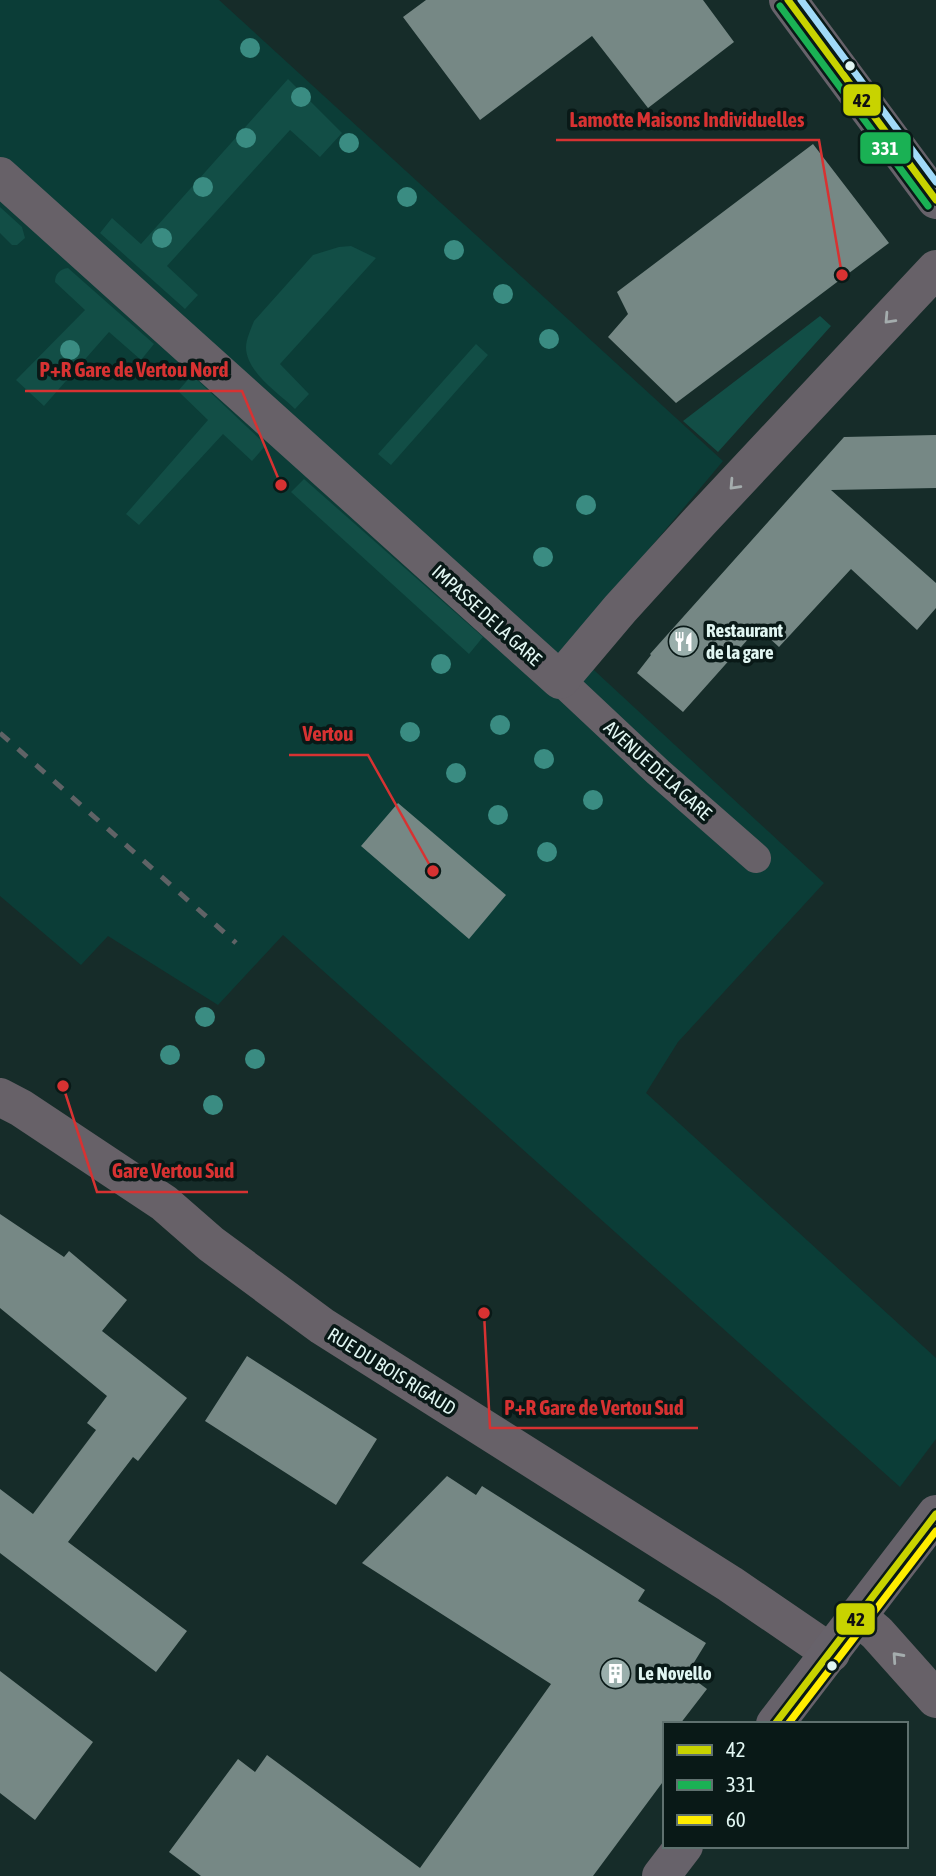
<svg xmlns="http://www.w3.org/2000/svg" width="936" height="1876" font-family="'Asap Condensed',sans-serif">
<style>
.built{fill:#0b3d37}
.green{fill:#124e46}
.building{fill:#768885}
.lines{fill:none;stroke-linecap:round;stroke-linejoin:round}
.lane{stroke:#676168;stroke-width:30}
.street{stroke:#676168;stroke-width:38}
.secondary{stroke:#67626a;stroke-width:38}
.rail{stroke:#606366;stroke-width:5;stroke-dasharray:12 12;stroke-linecap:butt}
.bus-1-casing{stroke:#091917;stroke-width:12}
.bus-2-casing{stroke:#091917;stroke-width:12}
.bus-3-casing{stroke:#091917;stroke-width:12}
.bus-4-casing{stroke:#091917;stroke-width:12}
.bus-1{stroke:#c8d300;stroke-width:7}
.bus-2{stroke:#1ab154;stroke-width:7}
.bus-3{stroke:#ffed00;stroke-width:7}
.bus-4{stroke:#a1daf8;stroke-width:7}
.tree{fill:#3a8c82}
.oneway{stroke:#a4acad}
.bus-dot{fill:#e1f6f2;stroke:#091917;stroke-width:2.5}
.labels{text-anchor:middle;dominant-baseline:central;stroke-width:7;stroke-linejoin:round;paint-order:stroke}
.street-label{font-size:19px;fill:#e1f6f2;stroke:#091917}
.poi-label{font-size:19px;font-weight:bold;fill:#e1f6f2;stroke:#091917;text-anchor:start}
.leader{fill:none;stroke:#d73232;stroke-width:2.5}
.callout-dot{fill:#d73232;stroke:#091917;stroke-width:2.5}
.callout-label{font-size:21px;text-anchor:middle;font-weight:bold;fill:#d73232;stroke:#091917;stroke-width:7;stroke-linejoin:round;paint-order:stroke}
.line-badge{stroke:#091917;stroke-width:2.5}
.badge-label{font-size:19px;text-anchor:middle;font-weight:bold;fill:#fff}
.pale-badge-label{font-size:19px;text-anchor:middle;font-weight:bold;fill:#111}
</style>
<rect width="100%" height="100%" fill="#162c29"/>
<path class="built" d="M 0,0 L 219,0 L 723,461 L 568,646 L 824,883 L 678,1042 L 646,1093 L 936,1358 L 936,1439 L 900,1487 L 283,935 L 218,1005 L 108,936 L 81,965 L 0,896 Z"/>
<path class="green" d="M 288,79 L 342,133 L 320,157 L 290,130 L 167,266 L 198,295 L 185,309 L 100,233 L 112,218 L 141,244 Z
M 0,207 L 22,227 L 25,238 L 17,245 L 12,245 L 0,233 Z
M 351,246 L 376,258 L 280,364 L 309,394 L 295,409 C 279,393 247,373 246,348 C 246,339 251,329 254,321 L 313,255 L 339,247 Z
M 68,268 L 154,344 L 141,360 L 109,332 L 44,406 L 16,380 L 85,310 L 55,282 C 55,274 60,269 68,268 Z
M 820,316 L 831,326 L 718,452 L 683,421 Z
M 476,344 L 488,355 L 391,465 L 378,454 Z
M 192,375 L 266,445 L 252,461 L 223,434 L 139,525 L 126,514 L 208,420 L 178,391 Z
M 304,479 L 483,637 L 469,654 L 291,492 Z"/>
<path class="building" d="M 426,0 L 703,0 L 734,42 L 648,108 L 592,36 L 480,120 L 403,17 Z
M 813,144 L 889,243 L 676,403 L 608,337 L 628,314 L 617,292 Z
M 936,435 L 936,488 L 831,490 L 936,583 L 936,608 L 917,630 L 851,569 L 779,647 L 758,628 L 683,712 L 637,673 L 651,655 L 650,654 L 844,437 Z
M 398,803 L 506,895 L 469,939 L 361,846 Z
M 0,1214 L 64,1257 L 69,1251 L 127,1300 L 102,1331 L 187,1398 L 138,1461 L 133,1457 L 68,1542 L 187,1631 L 156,1672 L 0,1553 L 0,1489 L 33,1514 L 96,1430 L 87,1423 L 107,1396 L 0,1308 Z
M 247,1356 L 377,1439 L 336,1505 L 205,1421 Z
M 447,1476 L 476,1495 L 482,1486 L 645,1590 L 638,1601 L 706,1643 L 690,1669 L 703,1678 L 699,1683 L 707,1689 L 680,1724 L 665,1724 L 665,1779 L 593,1876 L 201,1876 L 169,1852 L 238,1759 L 255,1772 L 267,1755 L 420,1868 L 551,1684 L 362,1563 Z
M 0,1671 L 93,1742 L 35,1820 L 0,1793 Z"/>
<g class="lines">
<path class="lane" d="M 560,680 L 658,772 L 756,858"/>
<path class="street" d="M 0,176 L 560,680 L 620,609 L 700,521 L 936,269
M 0,1097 L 21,1108 L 164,1203 L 211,1244 L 322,1326 L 730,1584 L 831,1653
M 857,1616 L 877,1633 L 936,1699"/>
<path class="secondary" d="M 788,0 L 936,200
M 775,1724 L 936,1514
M 661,1876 L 684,1846"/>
<path class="rail" d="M 0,733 L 236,943"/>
<defs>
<path id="bus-1" d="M 788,0 L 936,200
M 775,1724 L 936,1514"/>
<path id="bus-2" d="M 780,6 L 928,206"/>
<path id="bus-3" d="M 788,1724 L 936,1531"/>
<path id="bus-4" d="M 801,0 L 936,182"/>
</defs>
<use href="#bus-1" class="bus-1-casing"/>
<use href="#bus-2" class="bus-2-casing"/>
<use href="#bus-3" class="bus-3-casing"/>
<use href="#bus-4" class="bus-4-casing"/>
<use href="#bus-1" class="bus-1"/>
<use href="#bus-2" class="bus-2"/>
<use href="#bus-3" class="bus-3"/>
<use href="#bus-4" class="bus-4"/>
</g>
<g class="tree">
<circle cx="250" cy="48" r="10"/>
<circle cx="301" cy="97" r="10"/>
<circle cx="246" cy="138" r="10"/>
<circle cx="349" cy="143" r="10"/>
<circle cx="203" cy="187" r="10"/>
<circle cx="407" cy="197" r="10"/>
<circle cx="162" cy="238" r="10"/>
<circle cx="454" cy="250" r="10"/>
<circle cx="503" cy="294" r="10"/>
<circle cx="549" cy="339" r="10"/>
<circle cx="70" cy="350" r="10"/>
<circle cx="586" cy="505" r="10"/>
<circle cx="543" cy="557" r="10"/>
<circle cx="441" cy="664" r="10"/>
<circle cx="500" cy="725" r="10"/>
<circle cx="410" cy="732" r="10"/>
<circle cx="544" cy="759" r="10"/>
<circle cx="456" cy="773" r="10"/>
<circle cx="593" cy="800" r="10"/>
<circle cx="498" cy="815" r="10"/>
<circle cx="547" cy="852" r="10"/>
<circle cx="205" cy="1017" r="10"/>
<circle cx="170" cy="1055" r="10"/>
<circle cx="255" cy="1059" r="10"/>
<circle cx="213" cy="1105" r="10"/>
</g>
<defs><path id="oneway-chevron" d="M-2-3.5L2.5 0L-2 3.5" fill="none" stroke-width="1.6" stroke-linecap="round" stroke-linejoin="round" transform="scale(1.75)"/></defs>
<g class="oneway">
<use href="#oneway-chevron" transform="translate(889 319) rotate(133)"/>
<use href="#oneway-chevron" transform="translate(734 485) rotate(133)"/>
<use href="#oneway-chevron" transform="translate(897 1657) rotate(-132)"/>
</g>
<defs>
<symbol id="restaurant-disc" viewBox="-11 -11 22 22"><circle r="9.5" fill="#9aafac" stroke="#091917"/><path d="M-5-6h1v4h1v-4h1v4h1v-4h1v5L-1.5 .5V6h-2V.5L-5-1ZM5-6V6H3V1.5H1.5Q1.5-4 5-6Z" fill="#fff"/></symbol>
<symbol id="building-disc" viewBox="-11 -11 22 22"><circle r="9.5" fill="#9aafac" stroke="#091917"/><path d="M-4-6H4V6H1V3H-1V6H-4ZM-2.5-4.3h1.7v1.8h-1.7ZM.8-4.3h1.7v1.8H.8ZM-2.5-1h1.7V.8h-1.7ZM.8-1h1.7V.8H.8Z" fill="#fff"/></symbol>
</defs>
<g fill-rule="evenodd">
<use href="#restaurant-disc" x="666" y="624" width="35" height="35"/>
<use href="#building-disc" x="598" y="1656" width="35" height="35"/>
</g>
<g class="bus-dot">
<circle cx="850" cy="66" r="6"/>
<circle cx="832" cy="1666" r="6"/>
</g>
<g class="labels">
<g class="street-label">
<text transform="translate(487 615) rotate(42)">IMPASSE DE LA GARE</text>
<text transform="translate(658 770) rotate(42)">AVENUE DE LA GARE</text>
<text transform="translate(392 1371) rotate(32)">RUE DU BOIS RIGAUD</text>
</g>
<g class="poi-label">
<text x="706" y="630">Restaurant<tspan x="706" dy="22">de la gare</tspan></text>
<text x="638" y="1673">Le Novello</text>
</g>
</g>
<path class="leader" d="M842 275L819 140H556M281 485L242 391H25M433 871L368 755H289M63 1086L97 1192H248M484 1313L490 1428H698"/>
<g class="callout-dot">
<circle cx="842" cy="275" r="7"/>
<circle cx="281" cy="485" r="7"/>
<circle cx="433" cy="871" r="7"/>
<circle cx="63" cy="1086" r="7"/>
<circle cx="484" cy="1313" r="7"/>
</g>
<g class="callout-label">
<text x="687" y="127">Lamotte Maisons Individuelles</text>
<text x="134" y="377">P+R Gare de Vertou Nord</text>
<text x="328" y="741">Vertou</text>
<text x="173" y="1178">Gare Vertou Sud</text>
<text x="594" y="1415">P+R Gare de Vertou Sud</text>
</g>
<g class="line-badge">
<rect x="842" y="83" width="40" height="34" rx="7" fill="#c8d300"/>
<rect x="859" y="131" width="53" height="34" rx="7" fill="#1ab154"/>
<rect x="835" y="1602" width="41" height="34" rx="7" fill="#c8d300"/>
</g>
<g class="badge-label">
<text x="885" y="155">331</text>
</g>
<g class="pale-badge-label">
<text x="862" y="107">42</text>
<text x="856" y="1626">42</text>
</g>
<rect x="663" y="1722" width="245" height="126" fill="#091917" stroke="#5f716f" stroke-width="2"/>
<rect x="677" y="1745" width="35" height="10" fill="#c8d300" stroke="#5f716f" stroke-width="2"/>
<text x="726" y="1757" font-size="21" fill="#e1f6f2">42</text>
<rect x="677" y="1780" width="35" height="10" fill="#1ab154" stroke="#5f716f" stroke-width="2"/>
<text x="726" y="1792" font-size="21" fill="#e1f6f2">331</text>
<rect x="677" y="1815" width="35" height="10" fill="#ffed00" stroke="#5f716f" stroke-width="2"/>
<text x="726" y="1827" font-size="21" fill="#e1f6f2">60</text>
</svg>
